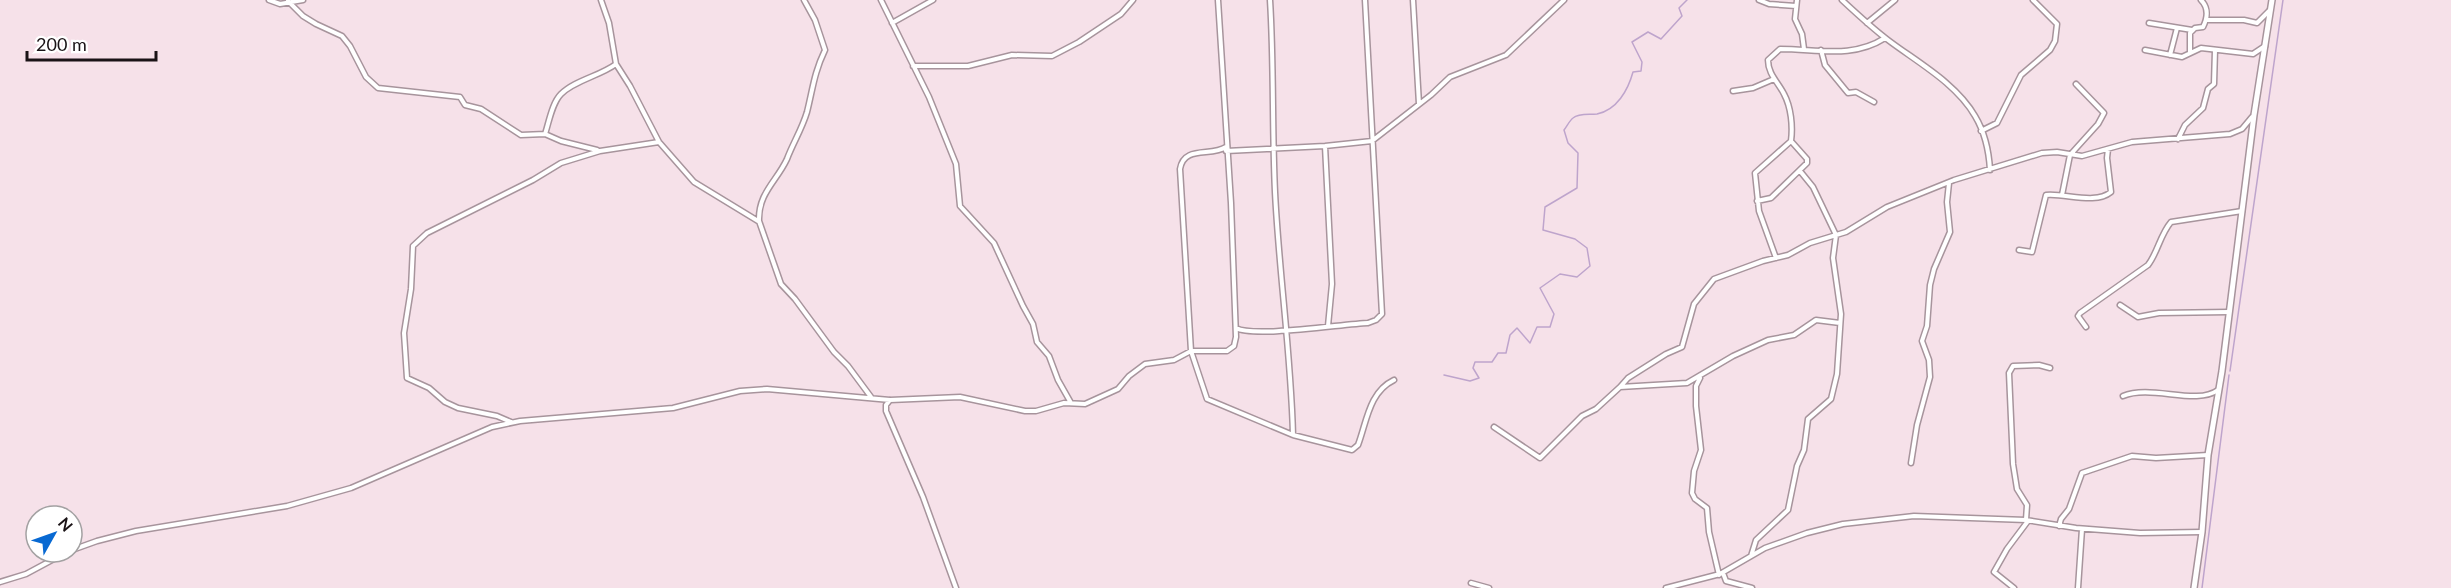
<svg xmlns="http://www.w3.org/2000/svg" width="2451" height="588" font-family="Lato,sans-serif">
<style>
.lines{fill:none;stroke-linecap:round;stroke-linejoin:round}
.stream{stroke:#bea4cc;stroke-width:1.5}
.minor-casing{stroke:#a7949c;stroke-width:7}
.secondary-casing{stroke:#a7949c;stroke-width:8}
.minor{stroke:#fff;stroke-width:4}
.secondary{stroke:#fff;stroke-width:5}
</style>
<rect width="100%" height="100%" fill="#f6e1e9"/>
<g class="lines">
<path class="stream" d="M 2230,371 L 2283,0
M 1444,375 L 1470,381 L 1479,378 L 1473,368 L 1475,362 L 1492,362 L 1498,353 L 1506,353 L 1510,335 L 1517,328 L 1530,343 L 1537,327 L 1550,327 L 1554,314 L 1540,288 L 1560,274 L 1577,277 L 1590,266 L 1587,248 L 1575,239 L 1543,230 L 1545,207 L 1577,188 L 1578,153 L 1568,143 L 1564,130 C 1567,126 1570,120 1573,118 C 1579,113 1589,115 1597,114 C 1617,110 1628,90 1633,72 L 1641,71 L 1642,62 L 1632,42 L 1648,32 L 1661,39 L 1682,16 L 1679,8 L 1687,0
M 2202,588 L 2229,375"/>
<defs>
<path id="minor" d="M 269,0 L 280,4 L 303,0
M 601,0 L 609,23 L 616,64 L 630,86 L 659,142 L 694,182 L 758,221
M 804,0 L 815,20 L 825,50 C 814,73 813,88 807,112 C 802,129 793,143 787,159 C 777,181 758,193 759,221 L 781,284 L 795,299 L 834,352 L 848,366 L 871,397
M 881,0 L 929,97 L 956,164 L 960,206 L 994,243 L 1023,306 L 1033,324 L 1037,342 L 1049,356 L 1058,380 L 1071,403
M 1270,0 C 1274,64 1272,128 1275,192 C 1279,273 1291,354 1293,435
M 1413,0 L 1419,104
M 1759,0 L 1769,4 L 1796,6
M 1797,0 L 1795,19 L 1802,34 L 1804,49
M 1842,0 C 1857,14 1872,28 1888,40 C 1917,62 1956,83 1975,116 C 1984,131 1989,152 1990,170
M 288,1 L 303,16 L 316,24 L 342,36 L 350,46 L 366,77 L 378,88 L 460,97 L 465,105 L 481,109 L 521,135 L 545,134 L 561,141 L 597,150
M 2206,20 L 2244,20 L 2257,23 L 2269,11
M 892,23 L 933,0
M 1867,23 L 1895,0
M 2149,23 L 2192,30
M 1821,50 L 1825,65 L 1848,93 L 1856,92 L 1874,102
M 2145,50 L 2182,57 L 2201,48 L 2253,54 L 2265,46
M 2190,52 L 2190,33 L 2195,28 L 2203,27 C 2208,17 2208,7 2201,0
M 2170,55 L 2177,28
M 913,66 L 968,66 L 1012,55 L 1052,56 L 1079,42 L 1121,14 L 1133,0
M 1733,91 L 1753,88 L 1774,79
M 1981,131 L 1997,123 L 2021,75 L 2050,50 L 2055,41 L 2057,24 L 2033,0
M 545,134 C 549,122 552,103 561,94 C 575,80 600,76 616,64
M 2178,139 L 2185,125 L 2203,108 L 2208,89 L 2214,84 L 2215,50
M 1325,146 L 1332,284 L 1328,326
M 1226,147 C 1211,157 1184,145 1180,169 L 1191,351 L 1207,399 L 1293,435 L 1352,450 L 1358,445 C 1367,421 1369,392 1394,380
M 1226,151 L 1325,146 L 1372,141 L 1431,95 L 1450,77 L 1506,55 L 1564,0
M 2062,195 L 2070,155 L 2098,124 L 2104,113 L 2076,84
M 1757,201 L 1771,198 L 1807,163 L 1807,159 L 1791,141
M 2019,250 L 2032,252 L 2046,195 C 2066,193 2095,205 2111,192 L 2107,158 L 2108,149
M 1776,258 L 1759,211 L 1755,173 L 1791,141 C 1793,126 1791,107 1784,94 C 1778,82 1768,74 1768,60 L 1780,49 C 1818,49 1852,59 1885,38
M 2120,305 L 2138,317 L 2159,313 L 2229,312
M 2086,327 L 2078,316 L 2080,313 L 2148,265 C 2158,252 2160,235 2171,222 L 2242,211
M 1236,328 C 1254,338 1342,324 1368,323 L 1376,320 L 1382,314 L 1365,0
M 1700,378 L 1696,386 L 1696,406 L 1701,450 L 1694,471 L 1692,493 L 1695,499 L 1707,508 L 1709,532 L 1719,575
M 1620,387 L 1628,378 L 1666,354 L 1682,347 L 1694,304 L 1714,279 L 1763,261 L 1788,255 L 1810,243 L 1846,232 L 1887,207 L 1954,180 L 2042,153 L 2057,152 L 2082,156 L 2132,142 L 2230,134 L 2242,129 L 2252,117
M 2123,396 C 2151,384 2196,406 2218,390
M 890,400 L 886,405 L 886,411 L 923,497 L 956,588
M 511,422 L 497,416 L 458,408 L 445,402 L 429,388 L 407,378 L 404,333 L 411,289 L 413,246 L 427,233 L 533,180 L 561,163 L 600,151 L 659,142
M 1494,427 L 1540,458 L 1582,416 L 1596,409 L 1620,387 L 1687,383 L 1733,356 L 1768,340 L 1794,335 L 1816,320 L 1840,323
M 1911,463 L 1917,425 L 1930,377 L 1929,360 L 1922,341 L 1927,326 L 1930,285 L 1934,269 L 1950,232 L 1947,202 L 1949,183
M 2026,520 L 2027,505 L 2017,489 L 2013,464 L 2009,373 L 2013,366 L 2039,365 L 2050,368
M 2059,526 L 2061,519 L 2069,509 L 2082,473 L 2132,456 L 2156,458 L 2208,455
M 72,550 L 97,541 L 136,531 L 287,506 L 351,488 L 492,427 L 520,421 L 673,408 L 740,391 L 767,389 L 890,400 L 960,397 L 1025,411 L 1036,411 L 1064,403 L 1085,404 L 1118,389 L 1129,376 L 1145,364 L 1174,360 L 1191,351 L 1227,351 L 1234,346 L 1236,337 L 1231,203 L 1218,0
M 1751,556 L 1756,540 L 1788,510 L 1797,466 L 1804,450 L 1808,419 L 1831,399 L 1837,374 L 1841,314 L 1833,258 L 1836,235 L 1813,187 L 1800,171
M 1723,573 L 1726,581 L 1752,588
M 0,582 L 26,574 L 67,552
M 1471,583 L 1489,588
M 1666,588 L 1720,574 L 1765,548 L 1807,533 L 1843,524 L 1914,516 L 2026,520 L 2076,528 L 2140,533 L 2202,532
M 2014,588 L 1994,572 L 2007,549 L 2028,521
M 2078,588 L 2082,529"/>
<path id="secondary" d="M 2194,588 L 2202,532 L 2208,455 L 2222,371 L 2254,115 L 2272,0"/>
</defs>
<use href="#minor" class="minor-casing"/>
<use href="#secondary" class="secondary-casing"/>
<use href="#minor" class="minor"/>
<use href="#secondary" class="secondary"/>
</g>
<g transform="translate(54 534) rotate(50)"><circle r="28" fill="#ffffff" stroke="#a3a1a2" stroke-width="1.5"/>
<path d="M0-4.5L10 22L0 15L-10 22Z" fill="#0869d2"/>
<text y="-9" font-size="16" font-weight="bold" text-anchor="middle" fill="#1a1316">N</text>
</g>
<path d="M27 51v9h129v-9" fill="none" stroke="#1a1316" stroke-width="3"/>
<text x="36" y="51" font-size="18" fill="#1a1316" stroke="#ffffff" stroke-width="4.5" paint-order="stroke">200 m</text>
</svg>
